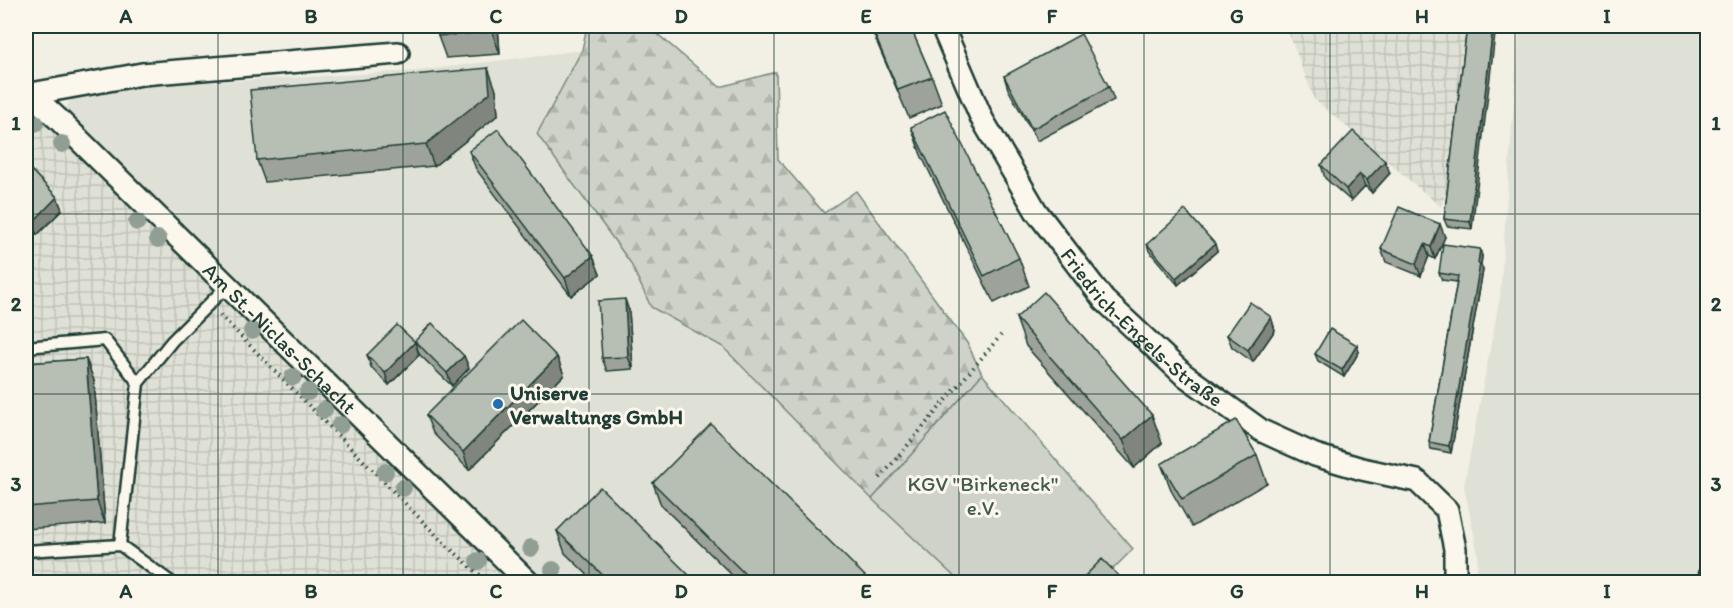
<svg xmlns="http://www.w3.org/2000/svg" width="1733" height="608" font-family="Itim,sans-serif">
<style>
.built{fill:#e0e1d6}
.industrial{fill:url(#industrial-grid)}
.green{fill:#cfd2c8;stroke:#77887e;stroke-width:1.5}
.forest{fill:url(#forest-firs);stroke:#77887e;stroke-width:1.5}
.lines{fill:none;stroke-linecap:round;stroke-linejoin:round}
.lane-casing{stroke:#1f3d34;stroke-width:15}
.street-casing{stroke:#1f3d34;stroke-width:26}
.path{stroke:#1f3d34;stroke-width:4;stroke-dasharray:1.5 4.5;stroke-linecap:butt}
.lane{stroke:#fbf7ec;stroke-width:10}
.street{stroke:#fbf7ec;stroke-width:21}
.rail{stroke:#1f3d34;stroke-width:4.5}
.tree{fill:#919e94}
.wall{fill:#9da39a;stroke:#1f3d34;stroke-width:1.5}
.shaded-wall{fill:#80857d;stroke:#1f3d34;stroke-width:1.5}
.building{fill:#b7beb3;stroke:#1f3d34;stroke-width:1.5}
.grid{fill:none;stroke:#1f3d34;stroke-width:1.5;stroke-opacity:0.55}
.poi-dot{fill:#1f6fb2;stroke:#fbf7ec;stroke-width:2}
.labels{text-anchor:middle;dominant-baseline:central;stroke-width:6;stroke-linejoin:round;paint-order:stroke}
.street-label{font-size:21px;fill:#1f3d34;stroke:#fbf7ec}
.poi-label{font-size:21px;font-weight:bold;fill:#1f3d34;stroke:#fbf7ec;text-anchor:start}
.park-label{font-size:21px;fill:#425b52;stroke:#fbf7ec}
.neatline{fill:none;stroke:#1f3d34;stroke-width:2}
.grid-label{font-size:20px;text-anchor:middle;font-weight:bold;fill:#1f3d34}
</style>
<defs>
<pattern id="industrial-grid" width="8" height="8" patternUnits="userSpaceOnUse" patternTransform="scale(1.5)"><rect width="8" height="8" fill="#e0e1d6"/><path d="M0 4h8M4 0v8" fill="none" stroke="#c0c2b8"/></pattern>
<pattern id="forest-firs" width="22" height="20" patternUnits="userSpaceOnUse" patternTransform="scale(1.5)"><rect width="22" height="20" fill="#cfd2c8"/><path d="M5 1l3.5 6h-7zM16 11l3.5 6h-7z" fill="#b1b5ac"/></pattern>
</defs>
<rect width="100%" height="100%" fill="#f2f0e5"/>
<filter id="ink" filterUnits="userSpaceOnUse"><feTurbulence type="fractalNoise" baseFrequency=".0167" numOctaves="2"/><feDisplacementMap in="SourceGraphic" scale="12" xChannelSelector="R" yChannelSelector="G"/><feConvolveMatrix kernelMatrix="1 2 1 2 8 2 1 2 1" color-interpolation-filters="sRGB"/></filter>
<g filter="url(#ink)">
<path class="built" d="M 1519,26 L 1707,26 L 1707,582 L 1475,582 L 1478,555 L 1464,486 L 1500,296 Z
M 582,50 L 537,134 L 630,262 L 651,307 L 723,347 L 872,499 L 960,582 L 528,582 L 58,119 L 73,97 L 153,85 L 416,71 Z"/>
<path class="industrial" d="M 1286,26 L 1470,26 L 1453,173 L 1441,207 L 1314,99 Z
M 26,103 L 536,582 L 26,582 Z"/>
<path class="green" d="M 982,374 L 1133,549 L 1100,582 L 960,582 L 872,499 Z"/>
<path class="forest" d="M 587,26 L 648,26 L 720,87 L 776,72 L 778,159 L 824,213 L 856,191 L 967,343 L 982,374 L 872,499 L 723,347 L 651,307 L 630,262 L 537,134 L 582,50 Z"/>
<g class="lines">
<defs>
<path id="lane" d="M 26,347 L 105,340 L 138,383
M 120,545 L 171,582
M 26,551 L 120,545 L 138,383 L 172,341 L 227,286"/>
<g id="street">
<path id="s1" d="M 942,26 L 982,119 L 1036,211 L 1104,300 L 1183,374 L 1262,431 L 1315,455 L 1362,469 L 1417,481 L 1447,510 L 1455,549 L 1455,582"/>
<path id="s2" d="M 26,92 L 31,94 L 58,119 L 528,582"/>
<path d="M 31,94 L 142,74 L 398,53"/>
</g>
</defs>
<use href="#lane" class="lane-casing"/>
<use href="#street" class="street-casing"/>
<path class="path" d="M 220,315 L 444,543 L 488,582
M 880,478 L 1001,335"/>
<use href="#lane" class="lane"/>
<use href="#street" class="street"/>
<path class="rail" d="M 1698,582 L 1708,535"/>
</g>
<g class="tree">
<circle cx="35" cy="123" r="9"/>
<circle cx="62" cy="144" r="9"/>
<circle cx="137" cy="222" r="9"/>
<circle cx="158" cy="239" r="9"/>
<circle cx="252" cy="331" r="9"/>
<circle cx="293" cy="377" r="9"/>
<circle cx="308" cy="392" r="9"/>
<circle cx="324" cy="410" r="9"/>
<circle cx="340" cy="425" r="9"/>
<circle cx="385" cy="472" r="9"/>
<circle cx="403" cy="488" r="9"/>
<circle cx="531" cy="548" r="9"/>
<circle cx="478" cy="561" r="9"/>
<circle cx="553" cy="570" r="9"/>
</g>
<path class="wall" d="M 438,26 L 498,26 L 500,54 L 446,58 L 438,36 Z
M 672,26 L 700,26 L 701,29 L 674,30 Z
M 870,26 L 910,26 L 932,77 L 942,104 L 909,118 Z
M 971,26 L 983,26 L 972,30 Z
M 1467,26 L 1472,229 L 1447,226 L 1444,219 Z
M 1004,76 L 1109,87 L 1114,100 L 1037,141 L 1008,89 Z
M 496,90 L 498,115 L 434,166 L 265,182 L 257,160 Z
M 911,127 L 1019,258 L 1029,286 L 994,303 L 921,155 Z
M 469,151 L 600,274 L 571,296 L 476,169 Z
M 26,165 L 57,197 L 62,210 L 37,235 L 26,224 Z
M 1321,165 L 1390,173 L 1372,193 L 1365,186 L 1351,201 L 1325,178 Z
M 1445,237 L 1435,259 L 1429,256 L 1421,276 L 1386,262 L 1381,249 Z
M 1147,244 L 1217,251 L 1178,285 L 1149,251 Z
M 1482,256 L 1481,265 L 1483,270 L 1451,453 L 1431,449 L 1429,442 L 1457,282 L 1442,280 L 1439,273 Z
M 629,311 L 633,369 L 607,371 L 602,358 Z
M 1271,317 L 1275,330 L 1253,362 L 1232,347 L 1227,335 Z
M 1016,318 L 1162,443 L 1134,468 L 1026,346 Z
M 415,341 L 464,356 L 469,368 L 452,386 L 419,354 Z
M 1359,352 L 1344,377 L 1318,361 L 1315,354 Z
M 367,355 L 419,355 L 389,385 L 371,367 Z
M 557,357 L 564,375 L 469,470 L 433,433 L 426,415 Z
M 86,359 L 94,381 L 105,523 L 26,529 L 26,363 Z
M 1257,455 L 1267,483 L 1192,527 L 1172,492 L 1161,464 Z
M 653,483 L 871,582 L 739,582 L 661,505 Z
M 557,531 L 696,582 L 595,582 L 565,553 Z"/>
<path class="shaded-wall" d="M 491,26 L 498,26 L 500,54 L 492,32 Z
M 1493,26 L 1496,26 L 1472,229 L 1470,222 Z
M 488,68 L 496,90 L 498,115 L 434,166 L 426,144 Z
M 1385,161 L 1390,173 L 1372,193 L 1367,180 Z
M 1360,174 L 1365,186 L 1351,201 L 1346,189 Z
M 57,197 L 62,210 L 37,235 L 32,223 Z
M 1440,224 L 1445,237 L 1435,259 L 1431,247 Z
M 1215,244 L 1217,251 L 1178,285 L 1176,278 Z
M 1425,244 L 1429,256 L 1421,276 L 1416,264 Z
M 1480,249 L 1482,256 L 1481,265 L 1483,270 L 1451,453 L 1449,446 Z
M 593,256 L 600,274 L 571,296 L 565,278 Z
M 625,299 L 629,311 L 633,369 L 628,357 Z
M 1271,317 L 1275,330 L 1253,362 L 1248,350 Z
M 415,342 L 419,355 L 389,385 L 385,373 Z
M 1357,345 L 1359,352 L 1344,377 L 1342,370 Z
M 464,356 L 469,368 L 452,386 L 447,373 Z
M 557,357 L 564,375 L 469,470 L 463,452 Z
M 86,359 L 94,381 L 105,523 L 97,501 Z
M 1152,415 L 1162,443 L 1134,468 L 1123,440 Z"/>
<path class="building" d="M 438,26 L 491,26 L 492,32 L 438,36 Z
M 871,26 L 910,26 L 932,77 L 898,90 Z
M 1467,26 L 1493,26 L 1470,222 L 1444,219 Z
M 1081,34 L 1109,87 L 1032,129 L 1004,76 Z
M 488,68 L 490,93 L 426,144 L 257,160 L 250,90 Z
M 945,110 L 1019,258 L 984,276 L 911,127 Z
M 498,129 L 593,256 L 565,278 L 469,151 Z
M 1353,131 L 1385,161 L 1367,180 L 1360,174 L 1346,189 L 1321,165 Z
M 26,165 L 57,197 L 32,223 L 26,216 Z
M 1399,207 L 1440,224 L 1431,247 L 1425,244 L 1416,264 L 1381,249 Z
M 1185,210 L 1215,244 L 1176,278 L 1147,244 Z
M 1443,244 L 1480,249 L 1478,263 L 1480,264 L 1449,446 L 1429,442 L 1458,276 L 1439,273 Z
M 1044,292 L 1152,415 L 1123,440 L 1016,318 Z
M 625,299 L 628,357 L 602,358 L 598,301 Z
M 1250,302 L 1271,317 L 1248,350 L 1227,335 Z
M 521,320 L 557,357 L 463,452 L 426,415 Z
M 432,323 L 464,356 L 447,373 L 415,341 Z
M 397,325 L 415,342 L 385,373 L 367,355 Z
M 1330,329 L 1357,345 L 1342,370 L 1315,354 Z
M 86,359 L 97,501 L 26,507 L 26,363 Z
M 1236,420 L 1257,455 L 1182,499 L 1161,464 Z
M 711,424 L 871,582 L 753,582 L 653,483 Z
M 600,487 L 696,582 L 610,582 L 557,531 Z
M 1102,559 L 1125,582 L 1090,582 L 1084,577 Z"/>
</g>
<path class="grid" d="M 218,26 L 218,582M 403,26 L 403,582M 589,26 L 589,582M 774,26 L 774,582M 959,26 L 959,582M 1144,26 L 1144,582M 1330,26 L 1330,582M 1515,26 L 1515,582M 26,214 L 1708,214M 26,394 L 1708,394"/>
<circle class="poi-dot" cx="498" cy="404" r="6"/>
<g class="labels">
<g class="street-label">
<text stroke="none"><textPath href="#s1" startOffset="366">Friedrich-Engels-Straße</textPath></text>
<text stroke="none"><textPath href="#s2" startOffset="354">Am St.-Niclas-Schacht</textPath></text>
</g>
<g class="poi-label">
<text x="510" y="392">Uniserve<tspan x="510" dy="24">Verwaltungs GmbH</tspan></text>
</g>
<g class="park-label">
<text x="983" y="483">KGV "Birkeneck"<tspan x="983" dy="24">e.V.</tspan></text>
</g>
</g>
<rect width="1733" height="608" fill="none" stroke="#fbf7ec" stroke-width="66"/>
<rect x="33" y="33" width="1667" height="542" class="neatline"/>
<g class="grid-label">
<text x="126" y="23">A</text>
<text x="311" y="23">B</text>
<text x="496" y="23">C</text>
<text x="681" y="23">D</text>
<text x="866" y="23">E</text>
<text x="1052" y="23">F</text>
<text x="1237" y="23">G</text>
<text x="1422" y="23">H</text>
<text x="1607" y="23">I</text>
<text x="16" y="130">1</text>
<text x="1716" y="130">1</text>
<text x="16" y="311">2</text>
<text x="1716" y="311">2</text>
<text x="16" y="491">3</text>
<text x="1716" y="491">3</text>
<text x="126" y="598">A</text>
<text x="311" y="598">B</text>
<text x="496" y="598">C</text>
<text x="681" y="598">D</text>
<text x="866" y="598">E</text>
<text x="1052" y="598">F</text>
<text x="1237" y="598">G</text>
<text x="1422" y="598">H</text>
<text x="1607" y="598">I</text>
</g>
</svg>
